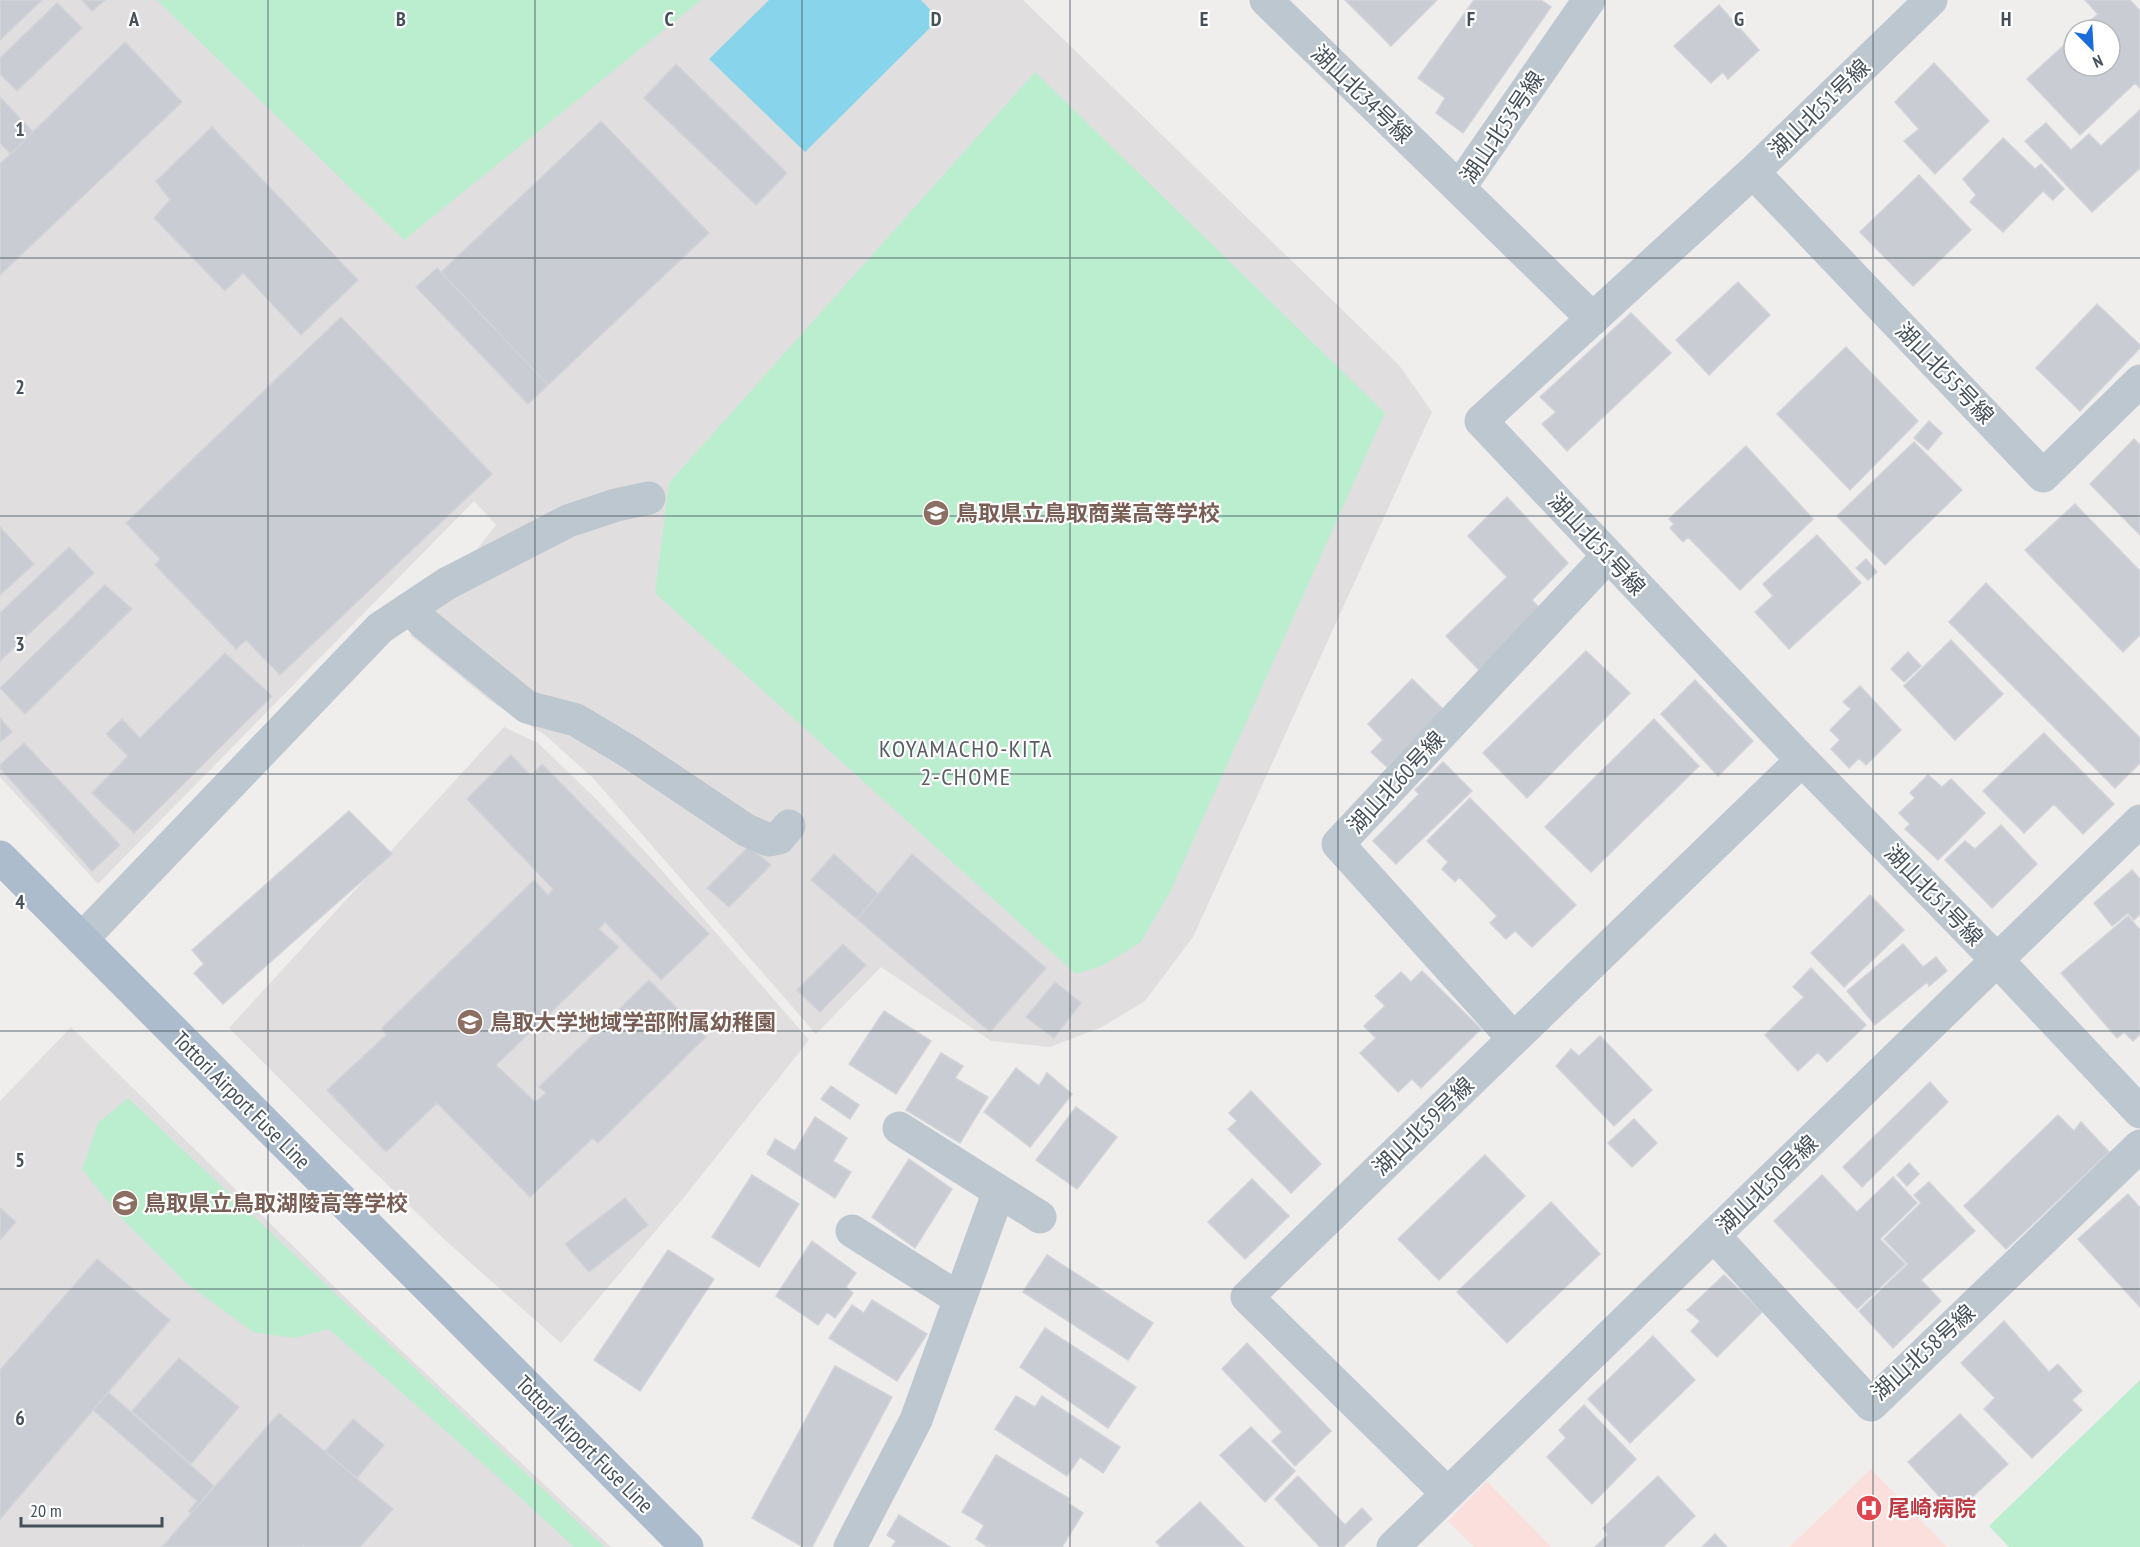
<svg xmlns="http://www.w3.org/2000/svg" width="2140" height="1547" font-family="'PT Sans Narrow','Noto Sans JP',sans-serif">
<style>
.education{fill:#e1dedf}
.medical{fill:#fadfdc}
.green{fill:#baeecf}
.water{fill:#87d4eb}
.building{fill:#c9ccd2;stroke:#d1d3d9;stroke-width:1.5}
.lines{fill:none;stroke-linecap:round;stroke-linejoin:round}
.minor{stroke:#bdc7cf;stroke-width:33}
.major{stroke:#acbccc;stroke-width:33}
.grid{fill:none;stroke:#45505a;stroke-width:1.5;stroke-opacity:0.55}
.labels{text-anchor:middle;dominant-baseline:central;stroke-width:4.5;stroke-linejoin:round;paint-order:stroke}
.street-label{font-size:22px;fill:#45505a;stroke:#fff}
.education-label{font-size:22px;font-weight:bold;fill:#785e54;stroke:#fff;text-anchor:start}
.health-label{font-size:22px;font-weight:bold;fill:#be3a42;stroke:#fff;text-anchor:start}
.neighbourhood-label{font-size:24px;letter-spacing:1.5px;fill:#5a5d62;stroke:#fff}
.grid-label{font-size:20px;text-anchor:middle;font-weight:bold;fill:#45505a;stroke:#fff;stroke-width:4.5;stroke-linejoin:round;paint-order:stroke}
</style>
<rect width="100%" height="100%" fill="#f0eded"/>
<path class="education" d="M 0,0 L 1023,0 L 1399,365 L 1432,412 L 1193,937 L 1145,1001 L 1102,1027 L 1050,1047 L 991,1041 L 881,967 L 816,1034 L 593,778 L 545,735 L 489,700 L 410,635 L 496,525 L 474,501 L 98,884 L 0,777 Z
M 504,727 L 538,743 L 595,798 L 651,858 L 809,1040 L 685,1196 L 561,1343 L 445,1240 L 341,1140 L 229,1028 Z
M 71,1027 L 354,1306 L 611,1547 L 0,1547 L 0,1101 Z"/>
<path class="medical" d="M 1871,1469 L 1947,1547 L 1789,1547 Z
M 1487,1481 L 1551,1547 L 1474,1547 L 1448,1521 Z"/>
<path class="green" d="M 157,0 L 701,0 L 404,240 Z
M 1035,72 L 1385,413 L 1171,890 L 1141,942 L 1104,965 L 1076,974 L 655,593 L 669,483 Z
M 128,1098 L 604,1547 L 574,1547 L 488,1468 L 329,1329 L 293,1338 L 253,1332 L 186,1283 L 119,1216 L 82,1169 L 98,1123 Z
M 2140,1380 L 2140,1547 L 2009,1547 L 1989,1526 Z"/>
<path class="water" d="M 769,0 L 921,0 L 939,19 L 805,152 L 709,59 Z"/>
<path class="building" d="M 0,0 L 42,0 L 0,40 Z
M 82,0 L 105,0 L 92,11 Z
M 1345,0 L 1437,0 L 1391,46 Z
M 1474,0 L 1541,0 L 1551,7 L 1463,133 L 1436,113 L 1445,98 L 1418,78 Z
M 2085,0 L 2130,0 L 2140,11 L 2140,88 L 2135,83 L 2080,135 L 2027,79 L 2074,36 L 2074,66 L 2110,66 L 2110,30 L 2080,30 L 2098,14 Z
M 57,3 L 82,28 L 17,91 L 0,74 L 0,58 Z
M 1719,5 L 1759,50 L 1728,79 L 1723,72 L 1711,83 L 1674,46 Z
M 125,42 L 182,102 L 0,275 L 0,164 Z
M 1934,63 L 1989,121 L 1935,174 L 1904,141 L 1919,129 L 1895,102 Z
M 676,64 L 787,173 L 756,205 L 644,98 Z
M 0,97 L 33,132 L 11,154 L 0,143 Z
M 2140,110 L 2140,168 L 2092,212 L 2025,141 L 2046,123 L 2071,150 L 2089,134 L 2101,146 Z
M 601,121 L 709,233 L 548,385 L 441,272 Z
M 212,127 L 358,280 L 301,335 L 243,273 L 225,291 L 154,218 L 170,200 L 156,181 Z
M 2003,138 L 2035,169 L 2041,164 L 2064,189 L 2053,200 L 2043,191 L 2003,232 L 1970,202 L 1976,195 L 1963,179 Z
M 1919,175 L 1971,230 L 1913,286 L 1860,232 Z
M 437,268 L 548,385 L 528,404 L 416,287 Z
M 1738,282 L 1770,315 L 1709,375 L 1676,340 Z
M 2097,304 L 2140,345 L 2140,348 L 2080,411 L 2036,368 Z
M 1631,313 L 1671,353 L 1567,451 L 1542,424 L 1556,412 L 1540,397 Z
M 341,317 L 492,474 L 280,675 L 246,640 L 236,649 L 155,565 L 160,559 L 126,523 Z
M 1846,347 L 1918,421 L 1850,490 L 1777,414 Z
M 1929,421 L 1942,433 L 1928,450 L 1914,438 Z
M 2134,439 L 2140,445 L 2140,535 L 2090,484 Z
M 1914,442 L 1962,490 L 1885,565 L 1837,516 Z
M 1746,446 L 1813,519 L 1740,590 L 1688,537 L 1683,542 L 1670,528 L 1674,524 L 1669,519 Z
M 1507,497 L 1568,563 L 1532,600 L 1542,611 L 1479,670 L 1446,636 L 1507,577 L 1468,536 Z
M 2075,504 L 2140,571 L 2140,635 L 2123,652 L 2025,550 Z
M 0,527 L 34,564 L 0,595 Z
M 1817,535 L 1861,583 L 1789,649 L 1755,612 L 1773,596 L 1763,584 Z
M 69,547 L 94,573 L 0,661 L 0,613 Z
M 1866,559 L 1877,572 L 1868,580 L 1856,568 Z
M 1986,583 L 2140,738 L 2140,763 L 2115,788 L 1949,622 Z
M 105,585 L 132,609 L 25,714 L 0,688 Z
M 1951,640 L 2003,694 L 1955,740 L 1904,686 Z
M 1586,651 L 1630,693 L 1527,798 L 1483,753 Z
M 1908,652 L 1921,666 L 1904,682 L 1891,669 Z
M 225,653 L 272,696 L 134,833 L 92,793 L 128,756 L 106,734 L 122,719 L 140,738 Z
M 1412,679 L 1444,710 L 1387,767 L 1371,752 L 1383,740 L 1368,724 Z
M 1695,680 L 1753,741 L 1718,776 L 1661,714 Z
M 1860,686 L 1901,730 L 1866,765 L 1859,758 L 1849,768 L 1831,749 L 1840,740 L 1830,730 L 1851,709 L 1843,702 Z
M 0,718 L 12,732 L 0,742 Z
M 1654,719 L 1699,766 L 1591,872 L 1545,827 Z
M 2044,733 L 2114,804 L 2083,834 L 2054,804 L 2024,833 L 1983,791 Z
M 24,743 L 120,845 L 92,871 L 0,768 L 0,765 Z
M 511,755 L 531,776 L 542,764 L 709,934 L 661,980 L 605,922 L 599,929 L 619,947 L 496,1065 L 535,1102 L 546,1093 L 539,1087 L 649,980 L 706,1037 L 598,1143 L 593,1138 L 530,1197 L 437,1103 L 386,1152 L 327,1090 L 386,1035 L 382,1028 L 534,880 L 548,895 L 553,889 L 467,799 Z
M 1443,762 L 1472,791 L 1396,864 L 1373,841 L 1419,794 L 1415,790 Z
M 1928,775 L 1942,787 L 1951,779 L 1985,813 L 1938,860 L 1905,829 L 1910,824 L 1899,813 L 1915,798 L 1910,793 Z
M 1470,798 L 1576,905 L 1532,947 L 1515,931 L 1506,939 L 1490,923 L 1497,916 L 1459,877 L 1455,882 L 1442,869 L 1448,862 L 1427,841 Z
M 349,811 L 392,854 L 223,1004 L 194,973 L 204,964 L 192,950 Z
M 2001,825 L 2037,864 L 1992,908 L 1945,860 L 1965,841 L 1975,849 Z
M 749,846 L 771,865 L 729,907 L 707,888 Z
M 834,854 L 878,894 L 857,919 L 811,880 Z
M 912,854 L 1046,968 L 990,1032 L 857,919 Z
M 2132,870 L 2140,879 L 2140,914 L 2134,920 L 2128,913 L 2112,926 L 2094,903 Z
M 1870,895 L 1904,930 L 1844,987 L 1811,953 Z
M 2128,916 L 2140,930 L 2140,1034 L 2133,1041 L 2124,1032 L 2117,1038 L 2061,973 Z
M 843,944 L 866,965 L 820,1012 L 797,990 Z
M 1903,944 L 1923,967 L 1936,957 L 1947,971 L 1929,986 L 1927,982 L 1875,1025 L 1847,991 Z
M 1811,968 L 1866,1025 L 1827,1062 L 1818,1052 L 1798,1071 L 1765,1035 L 1804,997 L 1793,987 Z
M 1422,971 L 1481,1029 L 1421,1088 L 1412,1079 L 1398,1092 L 1360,1053 L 1376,1038 L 1364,1026 L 1385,1006 L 1375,996 L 1401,972 L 1411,982 Z
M 1055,982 L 1081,1003 L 1054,1038 L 1026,1017 Z
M 884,1011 L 931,1041 L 896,1094 L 849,1064 Z
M 1600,1036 L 1652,1090 L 1614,1126 L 1556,1066 L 1571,1049 L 1579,1056 Z
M 941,1053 L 963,1066 L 955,1078 L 988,1097 L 960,1143 L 906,1110 Z
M 1016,1068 L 1039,1086 L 1047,1073 L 1072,1094 L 1030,1147 L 984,1112 Z
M 1930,1082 L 1948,1102 L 1862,1187 L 1843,1167 Z
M 831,1086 L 859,1105 L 850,1119 L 821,1099 Z
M 1251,1091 L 1321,1164 L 1291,1193 L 1228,1129 L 1237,1121 L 1229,1113 Z
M 1076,1107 L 1117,1137 L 1077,1189 L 1036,1160 Z
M 2058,1115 L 2074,1131 L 2081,1122 L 2109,1152 L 2006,1249 L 1964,1206 Z
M 815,1117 L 847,1138 L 833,1161 L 851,1172 L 835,1198 L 767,1154 L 775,1139 L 795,1151 Z
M 1634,1119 L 1657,1143 L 1632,1167 L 1608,1143 Z
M 1485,1155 L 1525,1196 L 1439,1280 L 1398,1239 Z
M 909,1159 L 952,1189 L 915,1248 L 872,1217 Z
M 1909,1163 L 1919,1174 L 1907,1186 L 1897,1175 Z
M 752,1175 L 799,1204 L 759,1267 L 712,1237 Z
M 1822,1175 L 1857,1212 L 1893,1177 L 1917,1203 L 1880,1239 L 1905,1264 L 1857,1309 L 1774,1221 Z
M 1252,1179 L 1289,1216 L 1245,1259 L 1208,1222 Z
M 1929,1182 L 1975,1231 L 1921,1280 L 1941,1301 L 1893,1348 L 1859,1311 L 1908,1264 L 1884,1239 L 1921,1203 L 1914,1195 Z
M 2128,1194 L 2140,1208 L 2140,1307 L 2078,1239 Z
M 625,1198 L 648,1225 L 589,1272 L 565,1244 Z
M 1551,1202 L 1600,1254 L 1507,1343 L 1457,1292 Z
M 0,1208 L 16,1222 L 0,1240 Z
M 812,1241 L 856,1273 L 846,1287 L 853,1293 L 835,1318 L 827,1312 L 818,1325 L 776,1296 Z
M 668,1250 L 714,1279 L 640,1391 L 594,1360 Z
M 1047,1255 L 1153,1323 L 1128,1360 L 1023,1292 Z
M 97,1259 L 170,1320 L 0,1519 L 0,1370 Z
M 1724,1275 L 1762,1312 L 1717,1357 L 1691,1331 L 1700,1321 L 1687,1310 Z
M 872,1300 L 927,1334 L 897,1381 L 829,1338 L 852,1305 L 864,1313 Z
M 2004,1321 L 2049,1372 L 2058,1364 L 2082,1391 L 2072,1400 L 2082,1410 L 2032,1458 L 1984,1409 L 1995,1398 L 1961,1363 Z
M 1045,1328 L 1136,1387 L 1108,1428 L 1020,1367 Z
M 1653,1336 L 1695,1380 L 1630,1443 L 1588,1399 Z
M 1247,1343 L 1331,1431 L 1295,1466 L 1272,1441 L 1282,1432 L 1222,1369 Z
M 179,1358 L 239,1407 L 191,1464 L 132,1411 Z
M 835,1366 L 892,1397 L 812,1547 L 803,1547 L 752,1518 Z
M 108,1392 L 214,1486 L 191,1514 L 189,1511 L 197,1501 L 93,1410 Z
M 1016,1396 L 1035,1407 L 1042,1396 L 1120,1447 L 1103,1473 L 1080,1457 L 1067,1476 L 995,1429 Z
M 1584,1405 L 1636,1459 L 1592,1504 L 1547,1457 L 1566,1438 L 1559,1430 Z
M 279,1413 L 393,1509 L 360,1547 L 305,1547 L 303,1545 L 302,1547 L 162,1547 Z
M 1960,1414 L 2008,1464 L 1969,1500 L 1974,1506 L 1960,1519 L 1908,1462 Z
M 353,1419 L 384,1445 L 357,1478 L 325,1451 Z
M 1251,1427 L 1295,1471 L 1265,1502 L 1220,1455 Z
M 996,1455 L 1070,1499 L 1068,1503 L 1083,1513 L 1062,1547 L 988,1547 L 976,1539 L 984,1525 L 962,1512 Z
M 1298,1476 L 1345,1525 L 1362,1508 L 1372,1519 L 1343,1547 L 1320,1547 L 1275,1499 Z
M 1658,1476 L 1695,1516 L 1663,1547 L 1595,1547 L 1608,1535 L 1603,1528 Z
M 1200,1502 L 1244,1547 L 1161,1547 L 1156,1542 Z
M 899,1515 L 950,1547 L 892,1547 L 896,1541 L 887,1535 Z
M 1715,1534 L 1727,1547 L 1702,1547 Z"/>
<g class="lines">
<path class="minor" d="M 1266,0 L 1459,188
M 1589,0 L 1459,188 L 1593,319
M 1931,0 L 1753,172 L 1481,421 L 1802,760 L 1997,960 L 2140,1112
M 1753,172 L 2043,476 L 2140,381
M 411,609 L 425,624 L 527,707 L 576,720 L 631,753 L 746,830 L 769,840 L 779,838 L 789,826
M 82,939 L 380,628 L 446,584 L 568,521 L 616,505 L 649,498
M 1513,1038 L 1338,844 L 1608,556
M 899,1128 L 1040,1217
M 852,1231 L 960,1299
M 1714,1236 L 1871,1405 L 2140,1146
M 1448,1494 L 1247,1297 L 1802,760
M 850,1547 L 916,1420 L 999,1191
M 1393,1547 L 2140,821"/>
<path class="major" d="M 0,857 L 687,1547"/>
</g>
<path class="grid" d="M 268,0 L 268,1547M 535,0 L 535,1547M 802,0 L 802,1547M 1070,0 L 1070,1547M 1338,0 L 1338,1547M 1605,0 L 1605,1547M 1873,0 L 1873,1547M 0,258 L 2140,258M 0,516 L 2140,516M 0,774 L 2140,774M 0,1031 L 2140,1031M 0,1289 L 2140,1289"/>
<defs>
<symbol id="school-disc" viewBox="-11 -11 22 22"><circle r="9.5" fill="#8d6e63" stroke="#fff"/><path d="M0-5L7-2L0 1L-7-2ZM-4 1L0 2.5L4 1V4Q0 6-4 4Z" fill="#fff"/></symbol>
<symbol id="hospital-disc" viewBox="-11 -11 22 22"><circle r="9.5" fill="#e0444e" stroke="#fff"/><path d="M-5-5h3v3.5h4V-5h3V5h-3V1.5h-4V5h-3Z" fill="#fff"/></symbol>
</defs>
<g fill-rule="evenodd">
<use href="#school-disc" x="921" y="498" width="30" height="30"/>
<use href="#school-disc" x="455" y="1007" width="30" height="30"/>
<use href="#school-disc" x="110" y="1188" width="30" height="30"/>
<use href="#hospital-disc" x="1854" y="1493" width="30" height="30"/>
</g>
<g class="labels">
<g class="street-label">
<text transform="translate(1362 94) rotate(44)">湖山北34号線</text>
<text transform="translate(1819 108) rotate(-44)">湖山北51号線</text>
<text transform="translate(1502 127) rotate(-56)">湖山北53号線</text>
<text transform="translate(1945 373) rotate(46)">湖山北55号線</text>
<text transform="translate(1597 544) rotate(47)">湖山北51号線</text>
<text transform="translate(1396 782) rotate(-47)">湖山北60号線</text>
<text transform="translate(1934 895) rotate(46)">湖山北51号線</text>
<text transform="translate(242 1100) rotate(45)">Tottori Airport Fuse Line</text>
<text transform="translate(1423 1126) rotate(-44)">湖山北59号線</text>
<text transform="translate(1767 1184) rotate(-44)">湖山北50号線</text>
<text transform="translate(1923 1352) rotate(-42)">湖山北58号線</text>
<text transform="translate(585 1444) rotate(45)">Tottori Airport Fuse Line</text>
</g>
<g class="education-label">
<text x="956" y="513">鳥取県立鳥取商業高等学校</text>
<text x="490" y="1022">鳥取大学地域学部附属幼稚園</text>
<text x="144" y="1203">鳥取県立鳥取湖陵高等学校</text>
</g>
<g class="health-label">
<text x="1888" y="1508">尾崎病院</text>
</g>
<g class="neighbourhood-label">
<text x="966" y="748">KOYAMACHO-KITA<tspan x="966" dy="28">2-CHOME</tspan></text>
</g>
</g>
<g class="grid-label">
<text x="134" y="26">A</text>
<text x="401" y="26">B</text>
<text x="669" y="26">C</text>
<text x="936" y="26">D</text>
<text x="1204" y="26">E</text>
<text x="1471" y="26">F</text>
<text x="1739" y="26">G</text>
<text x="2006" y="26">H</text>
<text x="20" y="136">1</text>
<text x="20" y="394">2</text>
<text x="20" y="651">3</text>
<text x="20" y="909">4</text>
<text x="20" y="1167">5</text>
<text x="20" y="1425">6</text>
</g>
<g transform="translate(2092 48) rotate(156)"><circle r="28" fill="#ffffff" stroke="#b5b9bd" stroke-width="1.5"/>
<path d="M0-4.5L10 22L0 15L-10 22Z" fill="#1a6bdc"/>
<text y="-9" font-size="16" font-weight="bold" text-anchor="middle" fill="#45505a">N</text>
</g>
<path d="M21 1517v9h141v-9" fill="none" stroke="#45505a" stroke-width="3"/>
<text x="30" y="1517" font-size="18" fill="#45505a" stroke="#ffffff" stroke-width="4.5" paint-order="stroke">20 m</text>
</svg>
